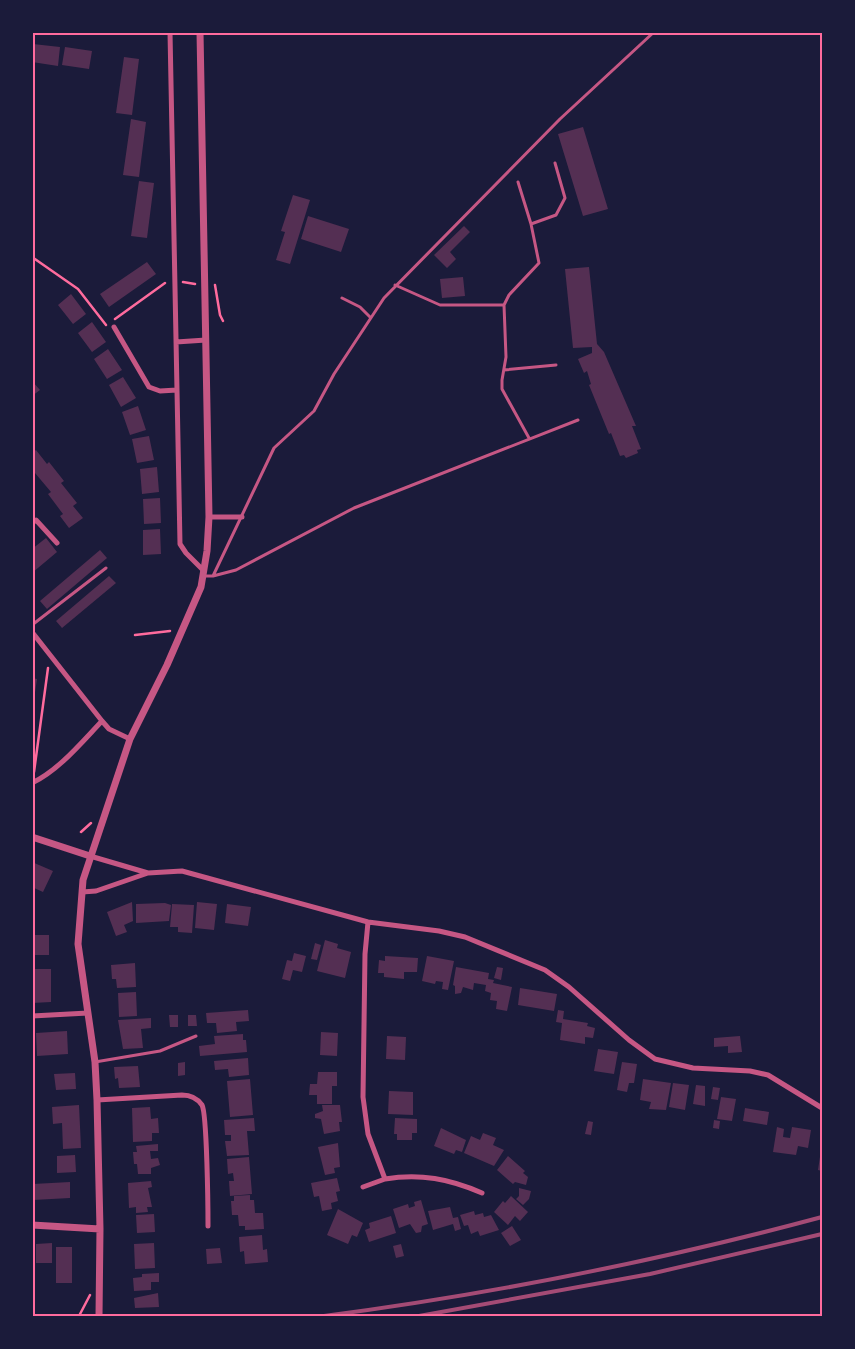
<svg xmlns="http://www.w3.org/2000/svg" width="855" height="1349" font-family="Poppins,sans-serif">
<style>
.building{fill:#542f53}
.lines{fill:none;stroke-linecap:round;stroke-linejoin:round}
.path{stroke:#ff6b9d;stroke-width:2.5}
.service{stroke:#c65784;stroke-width:3}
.minor{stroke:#c65784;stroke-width:5}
.tertiary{stroke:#c65784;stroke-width:7}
.rail{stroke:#a44b75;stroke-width:4}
.neatline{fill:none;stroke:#ff6b9d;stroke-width:2}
</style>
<rect width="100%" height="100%" fill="#1b1b3a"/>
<path class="building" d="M 33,44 L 60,47 L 58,66 L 32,62 Z
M 65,47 L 92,51 L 89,69 L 62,65 Z
M 124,57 L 139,59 L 132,115 L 116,113 Z
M 131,119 L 146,122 L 139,177 L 123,175 Z
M 583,127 L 608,209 L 583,216 L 558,134 Z
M 139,181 L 154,183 L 147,238 L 131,236 Z
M 293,195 L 310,200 L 290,264 L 276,260 L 285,232 L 281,231 Z
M 308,216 L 349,229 L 341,252 L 301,239 Z
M 464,226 L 470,232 L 450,252 L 456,259 L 447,268 L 434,255 Z
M 147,262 L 156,274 L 109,307 L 100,294 Z
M 589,267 L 597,344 L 604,352 L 636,426 L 632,426 L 641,449 L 637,450 L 638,453 L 626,458 L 624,455 L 620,456 L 611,433 L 609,434 L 589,385 L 591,384 L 587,371 L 584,373 L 578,359 L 592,353 L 592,347 L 573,348 L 565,269 Z
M 463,277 L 465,296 L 442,298 L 440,279 Z
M 71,294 L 86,314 L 73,324 L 58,305 Z
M 92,322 L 106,342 L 92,352 L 78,333 Z
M 108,349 L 122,370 L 107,379 L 94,359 Z
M 123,377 L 136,398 L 121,407 L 109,385 Z
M 32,381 L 40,390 L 32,396 Z
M 138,406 L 146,430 L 130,435 L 122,412 Z
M 149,436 L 154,460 L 137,463 L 132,439 Z
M 36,450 L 47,464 L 49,462 L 64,481 L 61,483 L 77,503 L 73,506 L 83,518 L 69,528 L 60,516 L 63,514 L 48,494 L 51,492 L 35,473 L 32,475 L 32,453 Z
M 157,467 L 159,492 L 142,494 L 140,469 Z
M 160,498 L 161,523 L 144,524 L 143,499 Z
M 160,529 L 161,554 L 143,555 L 143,530 Z
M 46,538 L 57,552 L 32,573 L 32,549 Z
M 100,550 L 107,558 L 47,609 L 40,601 Z
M 109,576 L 116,583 L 62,628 L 56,621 Z
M 32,678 L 37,679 L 34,699 L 32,699 Z
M 32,862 L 53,871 L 43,892 L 32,887 Z
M 132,902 L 133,921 L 124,925 L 127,932 L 116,936 L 107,912 Z
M 197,902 L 217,904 L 214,930 L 195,928 Z
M 165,903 L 171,905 L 169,921 L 136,923 L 136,904 Z
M 172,904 L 194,905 L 192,933 L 178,932 L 178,927 L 170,927 Z
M 227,904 L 251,907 L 248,926 L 225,923 Z
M 32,935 L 49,935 L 49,955 L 32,955 Z
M 325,940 L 338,944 L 337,948 L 351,952 L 345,978 L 317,971 Z
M 315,943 L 321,945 L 317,960 L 311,959 Z
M 294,953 L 306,956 L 302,972 L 293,970 L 290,981 L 282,979 L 287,960 L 292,961 Z
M 385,956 L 418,958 L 417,972 L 404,972 L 404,979 L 384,977 L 384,973 L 378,973 L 379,960 L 385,961 Z
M 427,956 L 454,961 L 448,990 L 442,989 L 443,982 L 436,981 L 435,984 L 422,981 Z
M 135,963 L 136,987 L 117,988 L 116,979 L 112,979 L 111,965 Z
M 456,967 L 489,973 L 488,979 L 494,980 L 493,983 L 512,987 L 507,1011 L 496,1009 L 497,1001 L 490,1000 L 491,993 L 485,991 L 486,985 L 474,983 L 473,990 L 463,987 L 461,993 L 455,994 L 455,986 L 453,985 Z
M 497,967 L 503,968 L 501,980 L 494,978 Z
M 32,969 L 51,969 L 51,1002 L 32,1003 Z
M 520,988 L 557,994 L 554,1011 L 518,1005 Z
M 136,992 L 137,1016 L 119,1017 L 118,993 Z
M 248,1010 L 249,1021 L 236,1022 L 237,1031 L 217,1033 L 216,1023 L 207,1023 L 206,1013 Z
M 558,1010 L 564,1011 L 563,1019 L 588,1023 L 587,1026 L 595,1028 L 593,1038 L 585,1037 L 585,1044 L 560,1040 L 562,1023 L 556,1022 Z
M 169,1015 L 178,1015 L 178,1027 L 170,1027 Z
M 188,1015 L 196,1015 L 197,1026 L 188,1026 Z
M 151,1018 L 151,1028 L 141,1029 L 143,1048 L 123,1049 L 118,1020 Z
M 67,1031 L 68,1054 L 37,1056 L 36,1033 Z
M 321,1032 L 338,1033 L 337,1056 L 320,1055 Z
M 243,1034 L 243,1040 L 246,1040 L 247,1052 L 200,1056 L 199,1046 L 215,1044 L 214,1036 Z
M 387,1036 L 406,1037 L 405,1060 L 386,1059 Z
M 740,1036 L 742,1052 L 728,1053 L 728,1046 L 714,1047 L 714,1038 Z
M 598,1049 L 618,1052 L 614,1074 L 594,1071 Z
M 248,1058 L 249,1075 L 229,1077 L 228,1069 L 215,1070 L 214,1061 Z
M 185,1062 L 185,1075 L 178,1076 L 178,1063 Z
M 622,1062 L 637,1064 L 634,1083 L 629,1083 L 627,1092 L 617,1090 Z
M 138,1066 L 140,1087 L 119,1088 L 118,1078 L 115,1079 L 114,1067 Z
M 318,1072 L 337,1072 L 337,1086 L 332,1086 L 332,1104 L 317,1104 L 317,1095 L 309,1095 L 310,1084 L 317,1084 Z
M 75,1073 L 76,1089 L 56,1090 L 54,1074 Z
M 250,1079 L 253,1115 L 230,1117 L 227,1081 Z
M 643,1079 L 671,1083 L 666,1110 L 649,1109 L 651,1102 L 640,1100 Z
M 673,1083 L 689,1085 L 685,1110 L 669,1107 Z
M 696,1085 L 705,1086 L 705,1106 L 693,1104 Z
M 713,1087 L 720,1088 L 718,1100 L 711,1099 Z
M 389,1091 L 413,1092 L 413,1115 L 388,1114 Z
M 721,1097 L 736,1099 L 732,1121 L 717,1119 Z
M 79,1105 L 81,1148 L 63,1149 L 62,1123 L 53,1124 L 52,1107 Z
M 322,1105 L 340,1105 L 342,1122 L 339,1122 L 340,1131 L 324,1134 L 321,1119 L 315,1118 L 315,1114 L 323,1111 Z
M 150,1107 L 151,1119 L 158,1118 L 159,1133 L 152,1133 L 152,1141 L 133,1142 L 132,1108 Z
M 745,1108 L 769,1112 L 767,1125 L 743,1121 Z
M 254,1118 L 255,1131 L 247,1131 L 249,1155 L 227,1156 L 225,1141 L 231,1141 L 231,1135 L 225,1135 L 224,1120 Z
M 395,1118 L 417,1119 L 417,1133 L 412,1133 L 412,1140 L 397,1140 L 397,1134 L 394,1134 Z
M 714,1120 L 720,1121 L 719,1129 L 713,1128 Z
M 588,1121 L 593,1122 L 591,1135 L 585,1134 Z
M 777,1127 L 784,1129 L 783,1137 L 790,1138 L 792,1127 L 811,1130 L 808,1148 L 798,1146 L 796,1155 L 773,1152 Z
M 441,1128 L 466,1140 L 462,1152 L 456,1150 L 454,1154 L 434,1146 Z
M 483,1133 L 496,1138 L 493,1145 L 504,1150 L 494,1166 L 464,1153 L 471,1136 L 480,1140 Z
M 338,1143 L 340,1167 L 334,1168 L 335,1173 L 325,1175 L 318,1147 Z
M 158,1144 L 158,1151 L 150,1151 L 151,1159 L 158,1158 L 160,1165 L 151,1168 L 151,1174 L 138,1174 L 137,1164 L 134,1164 L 133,1152 L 137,1152 L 136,1146 Z
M 821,1150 L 822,1150 L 822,1171 L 818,1170 Z
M 75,1155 L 76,1172 L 57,1173 L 57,1156 Z
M 508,1156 L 525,1171 L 523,1173 L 528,1177 L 526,1185 L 515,1182 L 513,1184 L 497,1170 Z
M 249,1157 L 252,1194 L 230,1196 L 229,1181 L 234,1181 L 233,1173 L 228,1174 L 227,1159 Z
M 337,1178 L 340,1191 L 336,1192 L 338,1201 L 331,1203 L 332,1209 L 322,1211 L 319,1196 L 314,1197 L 311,1183 Z
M 151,1181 L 152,1187 L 148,1188 L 152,1207 L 147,1207 L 148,1212 L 136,1213 L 136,1207 L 129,1208 L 128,1183 Z
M 70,1182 L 70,1198 L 33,1200 L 33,1184 Z
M 519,1188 L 531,1191 L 529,1199 L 523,1205 L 516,1199 L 519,1196 Z
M 250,1195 L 250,1200 L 254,1200 L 255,1213 L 263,1213 L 264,1229 L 245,1230 L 245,1226 L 239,1226 L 238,1215 L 232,1215 L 231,1201 L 234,1201 L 234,1196 Z
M 511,1196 L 528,1212 L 520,1221 L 515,1216 L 508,1225 L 494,1212 L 503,1201 L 505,1203 Z
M 421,1200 L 428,1224 L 422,1226 L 421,1232 L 416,1233 L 410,1224 L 399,1228 L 393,1209 L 408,1204 L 409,1208 L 415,1206 L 414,1202 Z
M 450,1207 L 453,1218 L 458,1217 L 461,1229 L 455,1231 L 453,1224 L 433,1230 L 428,1211 Z
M 338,1209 L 363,1223 L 357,1237 L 352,1235 L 348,1244 L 327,1235 Z
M 474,1211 L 475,1215 L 483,1213 L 484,1217 L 491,1215 L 499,1230 L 480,1236 L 478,1231 L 471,1234 L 468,1225 L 464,1226 L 460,1215 Z
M 154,1214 L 155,1232 L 137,1233 L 136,1215 Z
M 391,1216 L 396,1233 L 369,1242 L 365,1230 L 370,1228 L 369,1223 Z
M 512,1226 L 521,1240 L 510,1246 L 501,1233 Z
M 262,1235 L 263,1250 L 267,1249 L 268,1262 L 245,1264 L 244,1251 L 240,1252 L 239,1237 Z
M 52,1243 L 52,1263 L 36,1263 L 36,1244 Z
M 154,1243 L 155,1268 L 135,1269 L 134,1244 Z
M 401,1244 L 404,1256 L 396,1258 L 393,1246 Z
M 56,1247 L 72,1247 L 72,1283 L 56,1283 Z
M 220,1248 L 222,1263 L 207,1264 L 206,1249 Z
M 159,1273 L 159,1282 L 151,1282 L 151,1290 L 134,1291 L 133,1278 L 142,1277 L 142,1274 Z
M 158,1293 L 159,1307 L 135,1308 L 134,1298 Z"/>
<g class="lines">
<path class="path" d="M 32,257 L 78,289 L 106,325
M 183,282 L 195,284
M 215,285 L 220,315 L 223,321
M 115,319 L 165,283
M 135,635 L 170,631
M 34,772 L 48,668
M 81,832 L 91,823
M 79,1316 L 90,1295"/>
<path class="service" d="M 531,224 L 556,215 L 565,198 L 555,163
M 395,285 L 440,305 L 504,305 L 509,295 L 539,263 L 531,224 L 518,182
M 342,298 L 360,307 L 370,317
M 504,305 L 506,357 L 502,380 L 502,389 L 529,438
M 504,370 L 556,365
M 204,576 L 213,576 L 274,448 L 314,411 L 334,374 L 384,298 L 560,119 L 654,32
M 213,576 L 236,570 L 354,508 L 578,420
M 32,625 L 106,568
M 95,1062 L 160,1051 L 196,1036"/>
<path class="minor" d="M 170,32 L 180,544 L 186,553 L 204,571
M 114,327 L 149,387 L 160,391 L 177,390
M 176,342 L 206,340
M 209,517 L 242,517
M 32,523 L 36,520 L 57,543
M 32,632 L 102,721 L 109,729 L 130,739
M 32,783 C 59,770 81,743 102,721
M 90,856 L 148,873
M 82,892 L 96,891 L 148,873 L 182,871 L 368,922 L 439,931 L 465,937 L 545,970 L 569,987 L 629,1040 L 655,1059 L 693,1068 L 750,1071 L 768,1075 L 822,1108
M 368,922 L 365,954 L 363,1097 L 368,1134 L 385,1179 C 420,1173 450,1179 482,1193
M 32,1016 L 88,1013
M 97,1100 L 182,1095 C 190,1095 197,1098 202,1105 C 207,1114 208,1208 208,1226
M 363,1187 L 385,1179"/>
<path class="tertiary" d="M 32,837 L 90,856
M 32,1225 L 100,1229
M 99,1316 L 100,1229 L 97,1100 L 95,1062 L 78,944 L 83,880 L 130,739 L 167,665 L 201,587 L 207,551 L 209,517 L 200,32"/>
<path class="rail" d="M 324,1316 C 492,1294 658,1261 822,1217
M 419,1316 L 650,1274 L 822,1234"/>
</g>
<rect width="855" height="1349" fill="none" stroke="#1b1b3a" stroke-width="68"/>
<rect x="34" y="34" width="787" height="1281" class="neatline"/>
</svg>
